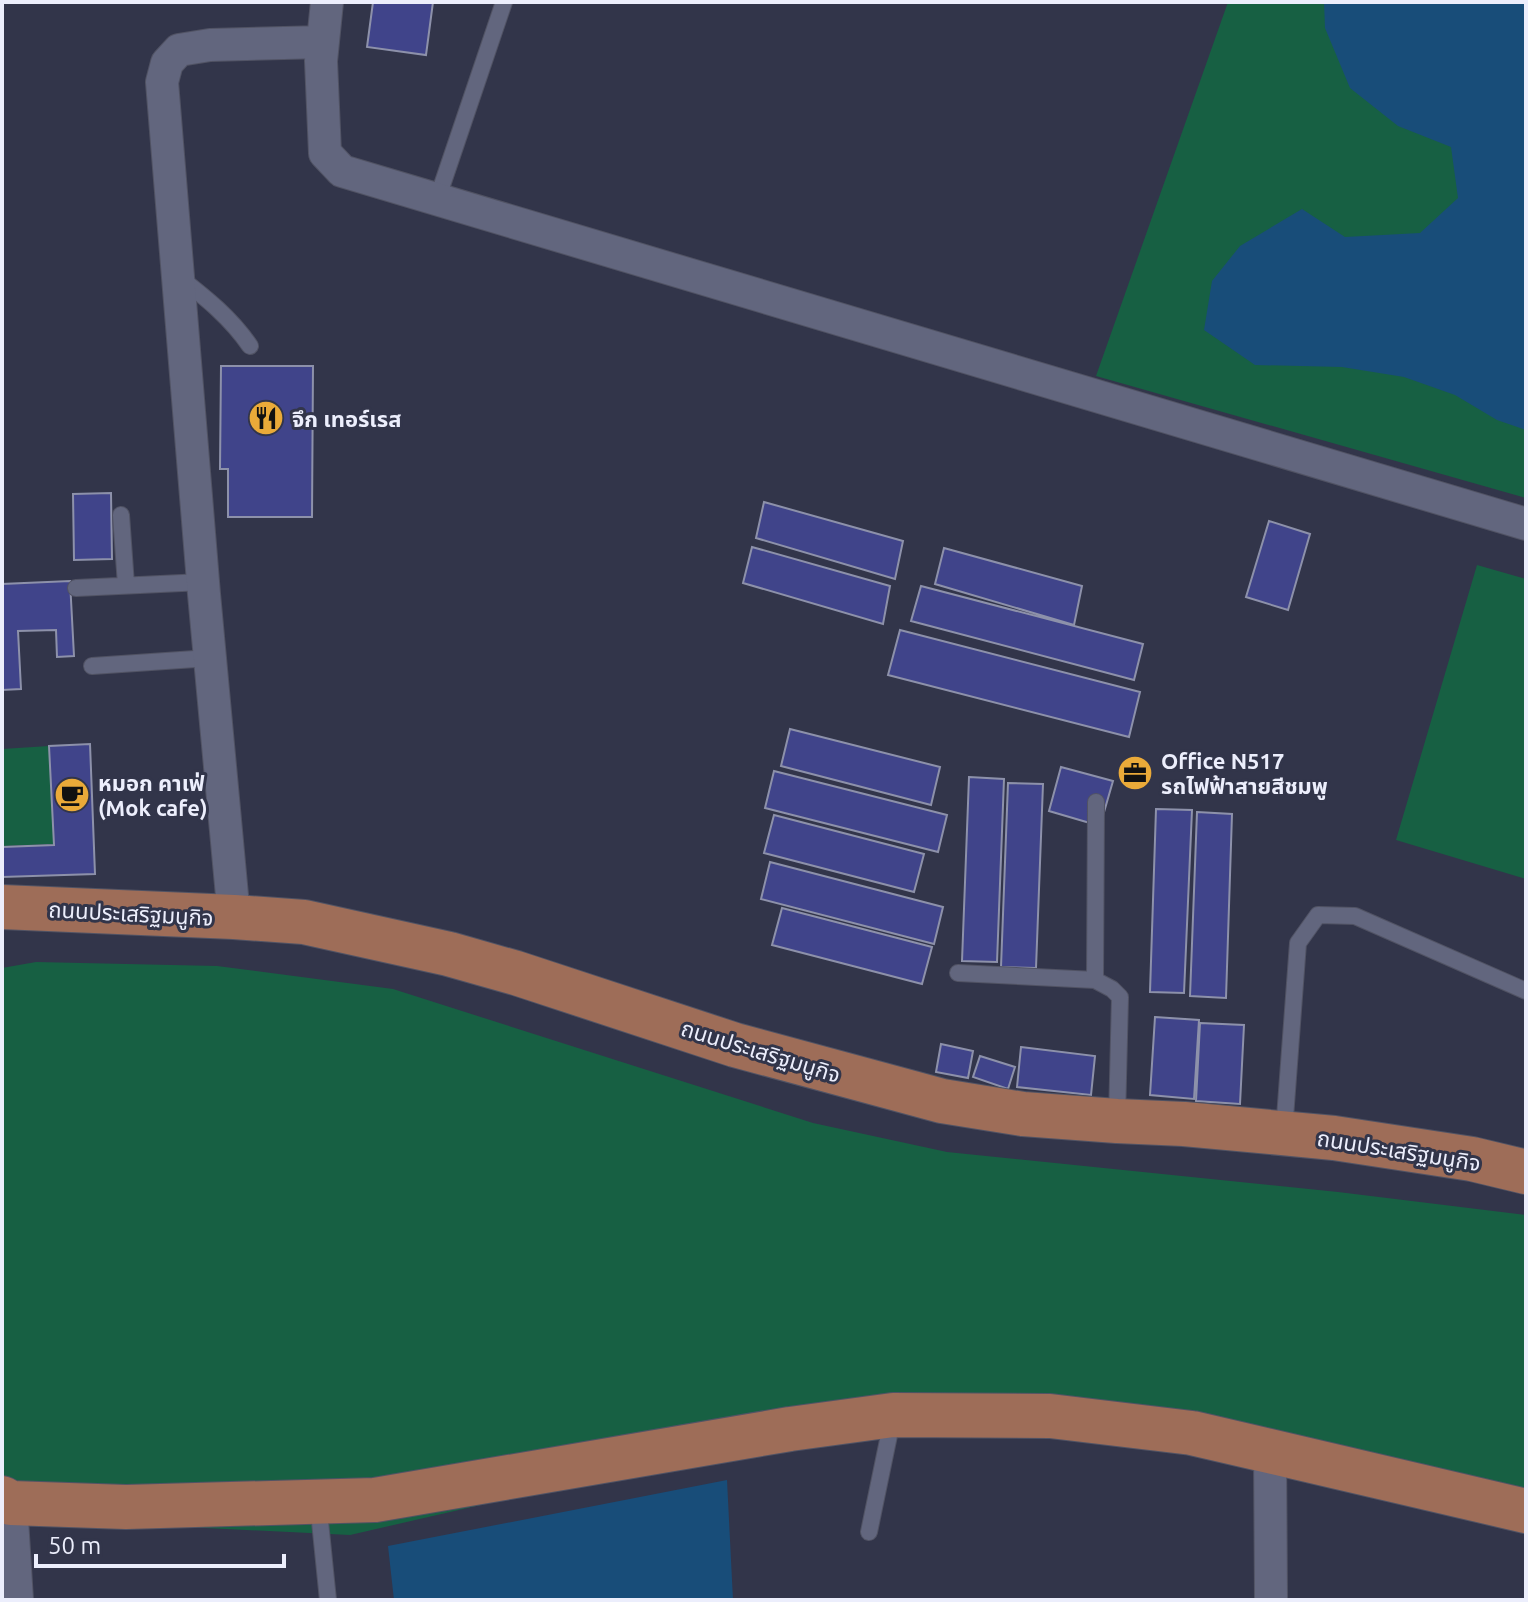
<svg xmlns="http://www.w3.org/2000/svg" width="1528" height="1602" font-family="Ubuntu,'Noto Sans Thai',sans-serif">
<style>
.green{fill:#176043}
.water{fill:#184d79}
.building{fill:#40448a;stroke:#8d91aa;stroke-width:2}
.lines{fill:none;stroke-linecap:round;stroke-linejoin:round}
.lane-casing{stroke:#515364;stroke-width:18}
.street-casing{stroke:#515364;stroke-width:34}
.primary-casing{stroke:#515364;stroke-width:46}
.lane{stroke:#62667e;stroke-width:16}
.street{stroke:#62667e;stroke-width:32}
.primary{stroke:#9e6d58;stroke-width:44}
.labels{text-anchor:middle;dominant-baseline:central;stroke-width:6;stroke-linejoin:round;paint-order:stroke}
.poi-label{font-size:22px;font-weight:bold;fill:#eceefc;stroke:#32354a;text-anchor:start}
.street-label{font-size:22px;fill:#eceefc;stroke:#32354a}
</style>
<rect width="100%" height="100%" fill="#32354a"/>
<path class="green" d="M 1228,2 L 1526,2 L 1526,498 L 1096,376 Z
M 1477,565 L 1526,579 L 1526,879 L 1396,840 Z
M 49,746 L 54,844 L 2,846 L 2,749 Z
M 36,962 L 217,966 L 393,989 L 813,1123 L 947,1152 L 1338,1192 L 1526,1215 L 1526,1499 L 930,1402 L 350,1535 L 2,1518 L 2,968 Z"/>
<path class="water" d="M 1324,2 L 1526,2 L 1526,430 L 1497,420 L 1455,395 L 1404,377 L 1342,367 L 1255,365 L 1204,330 L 1212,281 L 1240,246 L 1302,209 L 1345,237 L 1420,233 L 1458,198 L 1451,147 L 1398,126 L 1350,88 L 1325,28 Z
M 727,1480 L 733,1600 L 394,1600 L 388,1546 Z"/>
<path class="building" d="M 373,2 L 433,2 L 426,55 L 367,47 Z
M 221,366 L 313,366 L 312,517 L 228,517 L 228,469 L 220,469 Z
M 111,493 L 112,559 L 74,560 L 73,494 Z
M 764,502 L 903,541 L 895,579 L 756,538 Z
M 1269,521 L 1310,534 L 1288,610 L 1246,597 Z
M 752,547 L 890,586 L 883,624 L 743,583 Z
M 944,548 L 1082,586 L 1074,625 L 935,584 Z
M 70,581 L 74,656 L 57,657 L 56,630 L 18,631 L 21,689 L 2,690 L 2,584 Z
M 921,586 L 1143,644 L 1134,680 L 911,621 Z
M 900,630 L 1140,692 L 1129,737 L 888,675 Z
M 790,729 L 940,767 L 931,805 L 781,766 Z
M 90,744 L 95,874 L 2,877 L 2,847 L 54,845 L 49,746 Z
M 1061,767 L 1113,781 L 1100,826 L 1049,811 Z
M 774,771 L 947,815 L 938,852 L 765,808 Z
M 969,777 L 1004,779 L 997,962 L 962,961 Z
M 1008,783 L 1043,784 L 1036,968 L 1001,967 Z
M 1156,809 L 1192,810 L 1184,993 L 1150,992 Z
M 1197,812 L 1232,814 L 1226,998 L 1190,996 Z
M 774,815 L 924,854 L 914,892 L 764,853 Z
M 770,862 L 943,907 L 934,944 L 761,899 Z
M 782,908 L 932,947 L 922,984 L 772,945 Z
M 1155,1017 L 1199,1020 L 1194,1099 L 1150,1095 Z
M 1200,1023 L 1244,1025 L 1240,1104 L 1196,1101 Z
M 941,1044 L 973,1051 L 968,1078 L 936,1072 Z
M 1021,1047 L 1095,1056 L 1091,1095 L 1017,1087 Z
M 980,1056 L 1015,1067 L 1008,1089 L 973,1077 Z"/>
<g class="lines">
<defs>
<path id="lane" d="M 437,200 L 504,2
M 179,277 C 206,298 231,318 250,346
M 121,515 L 126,585
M 76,588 L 203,582
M 92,666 L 210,658
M 1096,802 L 1095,980 L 1112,989 L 1120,997 L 1117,1119
M 958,973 L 1095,980
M 1284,1131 L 1298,943 L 1318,915 L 1355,916 L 1526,991
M 318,1502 L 328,1600
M 869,1532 L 893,1416"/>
<path id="street" d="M 327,2 L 321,61 L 325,153 L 342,171 L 1526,524
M 234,917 L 204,594 L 162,82 L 167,63 L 179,50 L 210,45 L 323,42
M 1270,1451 L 1271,1600
M 11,1503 L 17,1600"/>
<path id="primary" d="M 2,907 L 234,917 L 304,922 L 449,954 L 516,973 L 735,1045 L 942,1101 L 1023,1114 L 1117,1121 L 1184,1124 L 1334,1138 L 1472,1159 L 1526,1172
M 2,1498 L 11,1503 L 126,1507 L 375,1500 L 790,1429 L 893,1415 L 1050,1416 L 1192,1433 L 1526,1511"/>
</defs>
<use href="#lane" class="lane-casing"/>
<use href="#street" class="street-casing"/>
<use href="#primary" class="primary-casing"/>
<use href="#lane" class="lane"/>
<use href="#street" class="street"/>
<use href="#primary" class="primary"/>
</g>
<defs>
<symbol id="restaurant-disc" viewBox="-11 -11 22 22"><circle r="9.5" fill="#eaaa39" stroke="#32354a"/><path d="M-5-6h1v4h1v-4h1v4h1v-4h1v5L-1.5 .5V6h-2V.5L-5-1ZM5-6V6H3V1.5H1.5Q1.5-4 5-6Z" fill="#111"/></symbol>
<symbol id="office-disc" viewBox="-11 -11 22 22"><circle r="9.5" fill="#eaaa39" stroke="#32354a"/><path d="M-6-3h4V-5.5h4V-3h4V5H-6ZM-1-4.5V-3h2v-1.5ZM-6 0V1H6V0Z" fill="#111"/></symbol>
<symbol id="cafe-disc" viewBox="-11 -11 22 22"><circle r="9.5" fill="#eaaa39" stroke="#32354a"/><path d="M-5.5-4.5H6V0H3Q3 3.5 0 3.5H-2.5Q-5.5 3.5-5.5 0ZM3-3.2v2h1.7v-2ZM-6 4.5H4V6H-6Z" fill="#111"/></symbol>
</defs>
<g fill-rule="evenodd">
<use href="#restaurant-disc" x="246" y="398" width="40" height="40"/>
<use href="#office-disc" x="1115" y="753" width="40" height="40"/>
<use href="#cafe-disc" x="52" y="775" width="40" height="40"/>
</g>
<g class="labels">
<g class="poi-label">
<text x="292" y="418">จึก เทอร์เรส</text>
<text x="1161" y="760">Office N517<tspan x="1161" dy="25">รถไฟฟ้าสายสีชมพู</tspan></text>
<text x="98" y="782">หมอก คาเฟ่<tspan x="98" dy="25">(Mok cafe)</tspan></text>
</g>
<g class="street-label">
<text transform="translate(131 913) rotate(3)">ถนนประเสริฐมนูกิจ</text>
<text transform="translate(761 1051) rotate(17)">ถนนประเสริฐมนูกิจ</text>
<text transform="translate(1399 1150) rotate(9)">ถนนประเสริฐมนูกิจ</text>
</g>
</g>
<rect width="1528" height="1602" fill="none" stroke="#eceefc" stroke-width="8"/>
<path d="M36 1554v12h248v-12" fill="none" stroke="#eceefc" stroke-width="4"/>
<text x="48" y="1554" font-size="24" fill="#eceefc" stroke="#32354a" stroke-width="6" paint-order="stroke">50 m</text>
</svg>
